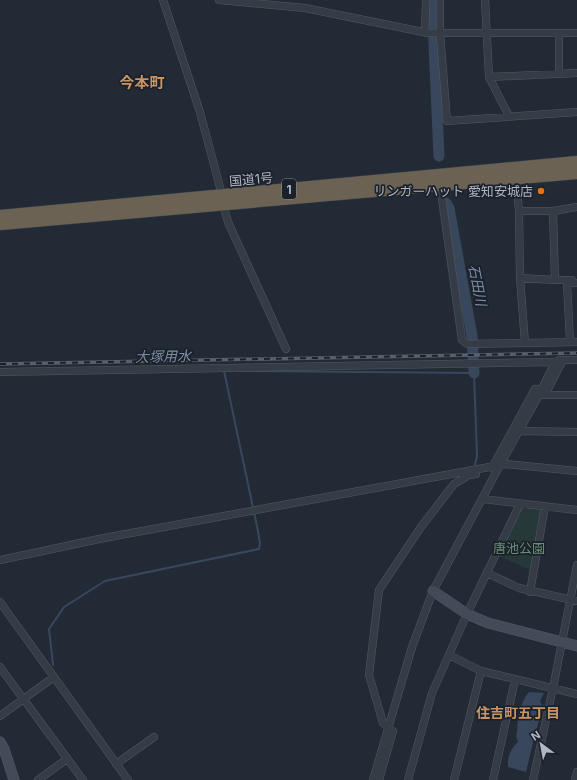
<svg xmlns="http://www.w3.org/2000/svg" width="577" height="780" font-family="Inter,'Noto Sans JP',sans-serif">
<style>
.green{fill:#273838}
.water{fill:#39475d}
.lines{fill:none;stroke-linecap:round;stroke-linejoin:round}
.stream{stroke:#39475d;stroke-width:2}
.river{stroke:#39475d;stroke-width:11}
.street-casing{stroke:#535964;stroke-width:8}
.secondary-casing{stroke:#535964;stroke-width:11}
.highway-casing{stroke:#404651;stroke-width:13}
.street{stroke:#353c46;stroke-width:7}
.secondary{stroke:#444b58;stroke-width:10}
.highway{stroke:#6b6253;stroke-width:12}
.rail-casing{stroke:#58606d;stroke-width:3.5}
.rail{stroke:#1b212a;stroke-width:2;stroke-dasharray:6;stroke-linecap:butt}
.food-dot{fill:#e8710a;stroke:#1b212a;stroke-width:1.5}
.labels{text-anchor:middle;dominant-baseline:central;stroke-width:3.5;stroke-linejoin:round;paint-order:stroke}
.shield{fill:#1b212a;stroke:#838994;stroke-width:1}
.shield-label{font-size:12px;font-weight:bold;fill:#b0b6c2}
.street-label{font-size:13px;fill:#b0b6c2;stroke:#1b212a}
.poi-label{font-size:13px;fill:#b0b6c2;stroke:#1b212a;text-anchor:end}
.park-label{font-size:13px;fill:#6a9074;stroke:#1b212a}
.water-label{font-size:14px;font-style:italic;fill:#7b8da8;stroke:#1b212a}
.neighbourhood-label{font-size:14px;font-weight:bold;fill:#c89365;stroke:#1b212a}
.quarter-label{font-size:15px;font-weight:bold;fill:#c89365;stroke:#1b212a}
</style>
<rect width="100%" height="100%" fill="#222a35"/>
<path class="green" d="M 524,507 L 540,508 L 541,510 L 531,570 L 498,556 L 522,508 Z"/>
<path class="water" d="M 529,692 L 544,693 L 540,701 L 542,706 L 544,704 C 544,711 541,714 539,721 C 537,724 538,727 536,730 L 526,772 L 508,767 C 507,756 511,749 518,742 L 516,736 C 518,730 517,726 518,720 C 519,711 523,698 529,692 Z"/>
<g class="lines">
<path class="stream" d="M 243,371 L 474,373 L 477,456 L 475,465
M 53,665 L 49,629 L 64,607 L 105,581 L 259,549 L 260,543 L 258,531 L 224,371 L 226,371"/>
<path class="river" d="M 432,0 L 439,156
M 446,203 L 449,208 L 472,336 L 474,373"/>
<defs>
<path id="street" d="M 163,0 L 200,112 L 222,195
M 219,0 L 305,8 L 428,33 L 577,33
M 440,0 L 440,33 L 447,121 L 577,112
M 485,0 L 489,77 L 509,116
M 425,33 L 426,0
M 559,33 L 559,74
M 489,77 L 577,73
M 516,179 L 519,211 L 520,278 L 525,343 L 577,342
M 440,185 L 462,340 L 467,344 L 525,343
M 223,204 L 228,222 L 286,349
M 519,211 L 553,211 L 577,207
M 553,211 L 555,280
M 520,278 L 555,280 L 572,280
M 570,341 L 567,283 L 577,283
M 0,372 L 555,362
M 539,395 L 577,395
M 520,431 L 577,432
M 492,468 L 535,389 L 548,389 L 563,360
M 483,499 L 577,510
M 0,560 L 99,539 L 500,465 L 539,395 L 555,362 L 559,360 L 577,360
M 487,573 L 519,588 L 577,601
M 530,592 L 545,506
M 0,602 L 128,780
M 449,655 L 481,671 L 577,694
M 0,667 L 83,780
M 0,716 L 54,677
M 116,764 L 154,737
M 38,780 L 67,759
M 373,780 L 412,647 L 433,591 L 500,465 L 506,464 L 577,471
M 379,780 L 393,731 L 383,723 L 369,675 L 379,590 L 421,527 L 454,484 L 469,475 L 476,474
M 408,780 L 432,693 L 467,614 L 520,504
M 454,780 L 481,671
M 493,780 L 515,680
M 533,780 L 553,688 L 577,565
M 575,780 L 577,772"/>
<path id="secondary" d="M 433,591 L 467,614 L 488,623 L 577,646
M 0,742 L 4,749 L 14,780"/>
<path id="highway" d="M 0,216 L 577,162
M 0,224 L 577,173"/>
</defs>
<use href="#street" class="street-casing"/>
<use href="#secondary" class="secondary-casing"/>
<use href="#highway" class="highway-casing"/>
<use href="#street" class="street"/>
<use href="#secondary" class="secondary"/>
<use href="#highway" class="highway"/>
<defs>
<path id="rail" d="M 0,364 L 577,353"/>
</defs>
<use href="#rail" class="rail-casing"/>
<use href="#rail" class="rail"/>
</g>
<circle class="food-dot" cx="541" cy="191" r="4"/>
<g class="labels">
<rect class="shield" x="282" y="179" width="14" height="20" rx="3"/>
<g class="shield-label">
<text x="289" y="189">1</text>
</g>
<g class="street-label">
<text transform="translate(251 179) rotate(-5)">国道1号</text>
</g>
<g class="poi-label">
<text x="533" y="191">リンガーハット 愛知安城店</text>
</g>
<g class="park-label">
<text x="519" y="548">唐池公園</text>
</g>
<g class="water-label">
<text transform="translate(478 285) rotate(79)">石田川</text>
<text transform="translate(163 356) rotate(-1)">大塚用水</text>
</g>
<g class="neighbourhood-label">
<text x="518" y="712">住吉町五丁目</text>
</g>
<g class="quarter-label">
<text x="142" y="82">今本町</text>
</g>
</g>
<g transform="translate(541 744) rotate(328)" stroke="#1b212a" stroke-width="3" paint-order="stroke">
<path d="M0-3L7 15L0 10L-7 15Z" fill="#b0b6c2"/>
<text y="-6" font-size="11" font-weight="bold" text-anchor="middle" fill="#b0b6c2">N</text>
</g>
</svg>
